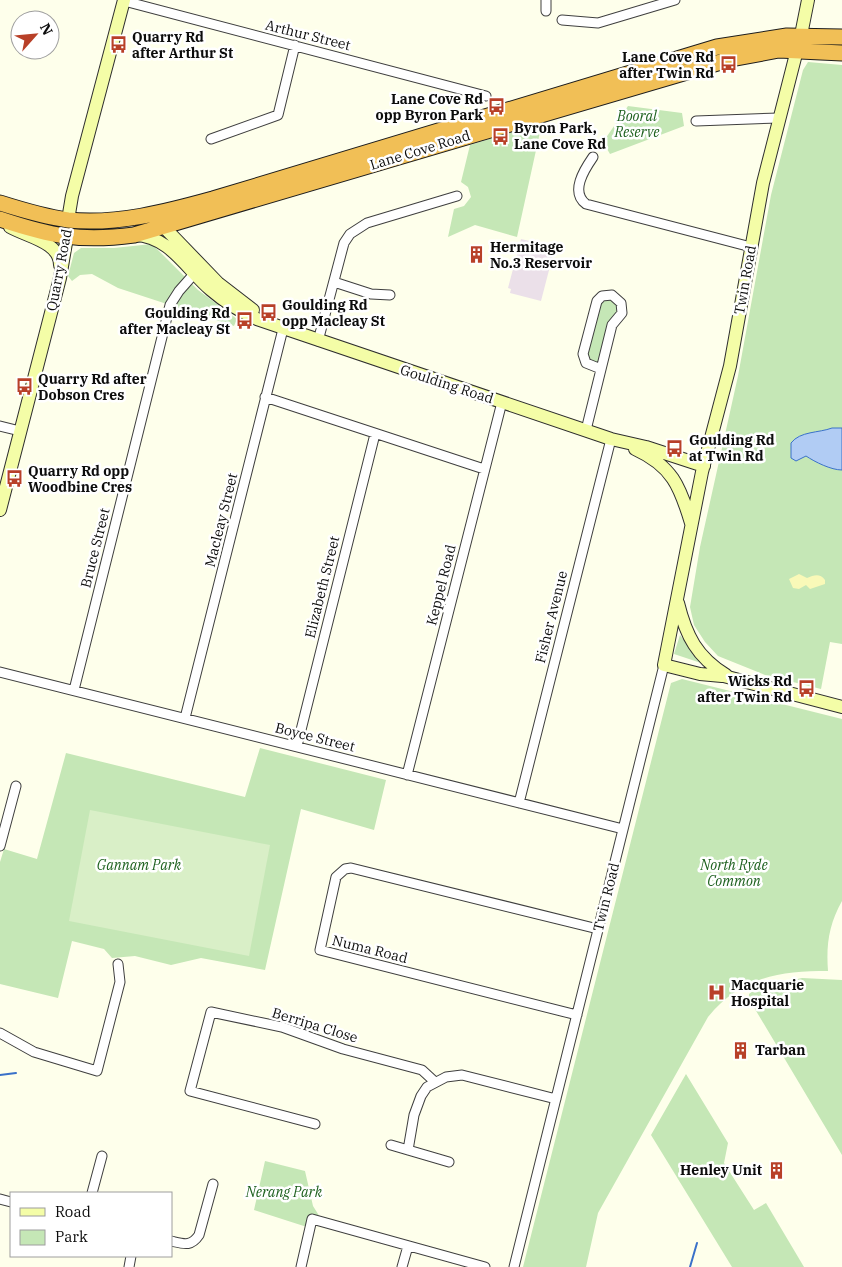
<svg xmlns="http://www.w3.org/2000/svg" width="842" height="1267" font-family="'IBM Plex Serif',serif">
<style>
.industrial{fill:#ebe0e9}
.green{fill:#c5e7b6}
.sand{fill:#f9f9b8}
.pitch{fill:#d9efc7}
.water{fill:#b1ccf4;stroke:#3a71c9}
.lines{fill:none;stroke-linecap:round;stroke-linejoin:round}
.stream{stroke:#3a71c9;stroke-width:2}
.street-casing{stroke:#3f3f3f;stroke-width:11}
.secondary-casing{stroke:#2e2e2e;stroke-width:14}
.highway-casing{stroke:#1d1d1d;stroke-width:17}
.street{stroke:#fff;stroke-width:9}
.secondary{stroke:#f4fda7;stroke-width:12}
.highway{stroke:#f1bf56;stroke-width:15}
.labels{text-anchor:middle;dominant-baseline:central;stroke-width:5;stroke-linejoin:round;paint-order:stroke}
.street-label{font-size:14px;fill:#0c0c0c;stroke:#fff}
.poi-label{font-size:14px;font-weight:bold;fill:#0c0c0c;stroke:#fff;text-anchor:start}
.park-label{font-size:14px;font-style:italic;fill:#1e611f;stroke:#fff}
</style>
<rect width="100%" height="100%" fill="#feffeb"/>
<path class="industrial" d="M 521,239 L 555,247 L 541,301 L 510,293 L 511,289 L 508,288 Z"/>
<path class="green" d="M 808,62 L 842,65 L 842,644 L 830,642 L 821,689 L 765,675 L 718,656 L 705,642 L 694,625 L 690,607 L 700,547 L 738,376 L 771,195 L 803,70 Z
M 628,106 L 682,113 L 684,126 L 610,154 L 603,142 Z
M 542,123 L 517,237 L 475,225 L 448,237 L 454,209 L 464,206 L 471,197 L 468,187 L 461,182 L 470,145 Z
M 152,244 L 198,290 L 237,319 L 234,326 L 118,288 L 92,274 L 80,275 L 72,281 L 68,276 L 74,253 L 81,248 L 114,248 Z
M 607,298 L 617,301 L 618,311 L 597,363 L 589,361 L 586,355 L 598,305 Z
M 680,635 L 701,663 L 674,654 Z
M 682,679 L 842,719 L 842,901 C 829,924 826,945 828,971 C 779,971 741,977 708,1017 L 598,1213 L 586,1267 L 523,1267 L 671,683 Z
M 260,748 L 386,780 L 374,830 L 301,809 L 265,970 L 201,958 L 171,965 L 135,956 L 112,958 L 104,949 L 72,941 L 58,998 L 0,984 L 0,862 L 4,849 L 37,859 L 66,753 L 245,797 Z
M 802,978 L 842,980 L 842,1155 L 749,999 L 749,994 L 756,988 Z
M 686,1074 L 728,1143 L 724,1163 L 754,1210 L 766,1203 L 804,1267 L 732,1267 L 651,1135 Z
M 265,1161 L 305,1171 L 313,1206 L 323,1222 L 312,1219 L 310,1228 L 254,1210 Z"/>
<path class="sand" d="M 799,574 L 807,578 C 814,575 820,573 825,580 L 825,584 L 810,589 L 806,585 L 799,589 L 793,588 L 789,579 Z"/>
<path class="pitch" d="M 90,810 L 270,845 L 249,956 L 69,921 Z"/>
<path class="water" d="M 832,428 L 842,428 L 842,470 C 831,470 815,462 806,456 L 796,461 L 791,458 L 791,443 C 800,431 819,433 832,428 Z"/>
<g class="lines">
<path class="stream" d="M 0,1075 L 16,1073
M 690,1267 L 697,1243"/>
<defs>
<path id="street" d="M 546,0 L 546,11
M 124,1 L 486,96
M 562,20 L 598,23 L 675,0
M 696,121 L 779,118
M 211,139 L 278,115 L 295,45
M 593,157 C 584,170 570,192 586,204 L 751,247
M 334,282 L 371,294 L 390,295
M 318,341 L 344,243 L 350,234 L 367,223 L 457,196
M 265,397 L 484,469
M 0,426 L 20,431
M 586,430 L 612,325 L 622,313 L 621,303 L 612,295 L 602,296 L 597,301 L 583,354 L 586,363 L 601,369
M 0,672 L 623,829
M 74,690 L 170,305 L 179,291 L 194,274
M 185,718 L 283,329
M 297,746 L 375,434
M 407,775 L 502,402
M 519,803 L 611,439
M 0,846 L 16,786
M 577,1015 L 320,950 L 336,877 L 345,869 L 351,868 L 598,929
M 0,1033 L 34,1052 L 97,1071 L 120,982 L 118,964
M 315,1124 L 190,1091 L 211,1012 L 282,1027 L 343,1049 L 422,1070 L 435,1082
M 391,1145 L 449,1162
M 408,1150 L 414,1115 L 421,1096 L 427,1087 L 446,1077 L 462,1075 L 556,1099
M 92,1193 L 102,1156
M 0,1199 L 11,1202
M 171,1241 C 184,1244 191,1247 199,1235 L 213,1184
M 129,1267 L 131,1256
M 301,1267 L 312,1219 L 485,1267
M 402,1267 L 408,1246
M 514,1267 L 664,665"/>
<path id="secondary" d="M 801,35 L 808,0
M 68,220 L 72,196 L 124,0
M 10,227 C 28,237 60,242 60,265
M 164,227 L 218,283 L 253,310
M 135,235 C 170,236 187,270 211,290 C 225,302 241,312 257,319 L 611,439 L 646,447 L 704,466
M 635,449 C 672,466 680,486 691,523
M 0,510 L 60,278 L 67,237
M 678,603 C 686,636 697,657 726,675
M 716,674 L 842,707
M 722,676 L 700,674 L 664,665 L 702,472 L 730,366 L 763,183 L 797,50"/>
<path id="highway" d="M 0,203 C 22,210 45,217 68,220 C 117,225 166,212 213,199 L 717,47 L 787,36 L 842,37
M 0,219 C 51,236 80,242 134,235 L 731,59 L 779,50 L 842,53"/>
</defs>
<use href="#street" class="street-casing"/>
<use href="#secondary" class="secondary-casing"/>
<use href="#highway" class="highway-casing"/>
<use href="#street" class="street"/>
<use href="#secondary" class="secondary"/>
<use href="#highway" class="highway"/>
</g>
<defs>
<symbol id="bus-bare" viewBox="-9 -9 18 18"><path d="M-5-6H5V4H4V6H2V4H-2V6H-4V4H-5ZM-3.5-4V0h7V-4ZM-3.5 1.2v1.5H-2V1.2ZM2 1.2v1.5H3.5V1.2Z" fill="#b84028" stroke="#fff" stroke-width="2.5" paint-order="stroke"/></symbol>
<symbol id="building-bare" viewBox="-9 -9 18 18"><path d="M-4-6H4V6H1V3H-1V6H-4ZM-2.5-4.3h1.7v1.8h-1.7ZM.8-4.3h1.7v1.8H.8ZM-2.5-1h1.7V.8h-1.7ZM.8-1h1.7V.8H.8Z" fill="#b84028" stroke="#fff" stroke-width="2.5" paint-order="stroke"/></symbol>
<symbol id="hospital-bare" viewBox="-9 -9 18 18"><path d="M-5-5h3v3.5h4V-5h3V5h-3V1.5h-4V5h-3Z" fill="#b84028" stroke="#fff" stroke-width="2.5" paint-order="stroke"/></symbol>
</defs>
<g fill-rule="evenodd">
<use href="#bus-bare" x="106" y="32" width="25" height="25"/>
<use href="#bus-bare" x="716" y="52" width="25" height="25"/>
<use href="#bus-bare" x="484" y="94" width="25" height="25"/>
<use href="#bus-bare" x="488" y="124" width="25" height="25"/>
<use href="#building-bare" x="464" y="242" width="25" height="25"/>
<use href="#bus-bare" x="256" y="300" width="25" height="25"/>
<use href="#bus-bare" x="232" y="308" width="25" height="25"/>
<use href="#bus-bare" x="12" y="374" width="25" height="25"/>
<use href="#bus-bare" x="662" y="436" width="25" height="25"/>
<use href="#bus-bare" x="2" y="466" width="25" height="25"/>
<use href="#bus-bare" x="794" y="676" width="25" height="25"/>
<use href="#hospital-bare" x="704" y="980" width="25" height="25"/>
<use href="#building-bare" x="728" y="1038" width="25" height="25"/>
<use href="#building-bare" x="764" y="1158" width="25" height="25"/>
</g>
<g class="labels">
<g class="street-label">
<text transform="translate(308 35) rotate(14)">Arthur Street</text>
<text transform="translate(420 150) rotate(-17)">Lane Cove Road</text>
<text transform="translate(59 270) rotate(-79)">Quarry Road</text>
<text transform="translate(745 280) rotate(-80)">Twin Road</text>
<text transform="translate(447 384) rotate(18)">Goulding Road</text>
<text transform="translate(221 520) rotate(-76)">Macleay Street</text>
<text transform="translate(95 548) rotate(-76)">Bruce Street</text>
<text transform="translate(441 585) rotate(-76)">Keppel Road</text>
<text transform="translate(322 587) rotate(-76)">Elizabeth Street</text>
<text transform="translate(551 617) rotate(-76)">Fisher Avenue</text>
<text transform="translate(315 737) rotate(14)">Boyce Street</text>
<text transform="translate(606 897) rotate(-76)">Twin Road</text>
<text transform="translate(370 949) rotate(14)">Numa Road</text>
<text transform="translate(315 1025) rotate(17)">Berripa Close</text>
</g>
<g class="poi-label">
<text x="132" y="37">Quarry Rd<tspan x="132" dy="16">after Arthur St</tspan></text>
<text x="714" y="57" text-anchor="end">Lane Cove Rd<tspan x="714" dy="16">after Twin Rd</tspan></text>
<text x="483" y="99" text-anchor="end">Lane Cove Rd<tspan x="483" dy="16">opp Byron Park</tspan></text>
<text x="514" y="128">Byron Park,<tspan x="514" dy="16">Lane Cove Rd</tspan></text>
<text x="490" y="247">Hermitage<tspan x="490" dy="16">No.3 Reservoir</tspan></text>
<text x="282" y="305">Goulding Rd<tspan x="282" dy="16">opp Macleay St</tspan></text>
<text x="230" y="313" text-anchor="end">Goulding Rd<tspan x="230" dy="16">after Macleay St</tspan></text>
<text x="38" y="379">Quarry Rd after<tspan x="38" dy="16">Dobson Cres</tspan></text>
<text x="689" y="440">Goulding Rd<tspan x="689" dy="16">at Twin Rd</tspan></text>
<text x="28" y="471">Quarry Rd opp<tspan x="28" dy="16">Woodbine Cres</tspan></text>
<text x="792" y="681" text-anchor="end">Wicks Rd<tspan x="792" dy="16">after Twin Rd</tspan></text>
<text x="731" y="985">Macquarie<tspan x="731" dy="16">Hospital</tspan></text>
<text x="755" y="1050">Tarban</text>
<text x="762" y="1170" text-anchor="end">Henley Unit</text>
</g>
<g class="park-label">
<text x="637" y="116">Booral<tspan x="637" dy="16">Reserve</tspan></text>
<text x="139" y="865">Gannam Park</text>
<text x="734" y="865">North Ryde<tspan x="734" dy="16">Common</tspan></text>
<text x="284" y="1192">Nerang Park</text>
</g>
</g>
<rect x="10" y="1192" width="162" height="65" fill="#ffffff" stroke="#9e9e9e"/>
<rect x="20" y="1208" width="25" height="8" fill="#f4fda7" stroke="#9e9e9e"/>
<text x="55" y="1217" font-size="15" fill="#0c0c0c">Road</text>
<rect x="20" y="1230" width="25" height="15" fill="#c5e7b6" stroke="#9e9e9e"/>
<text x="55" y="1242" font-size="15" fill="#0c0c0c">Park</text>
<g transform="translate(35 35) rotate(63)"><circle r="24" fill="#ffffff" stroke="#9e9e9e"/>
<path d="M0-4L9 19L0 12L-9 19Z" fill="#b84028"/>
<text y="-8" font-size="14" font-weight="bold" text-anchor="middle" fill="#0c0c0c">N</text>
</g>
</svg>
